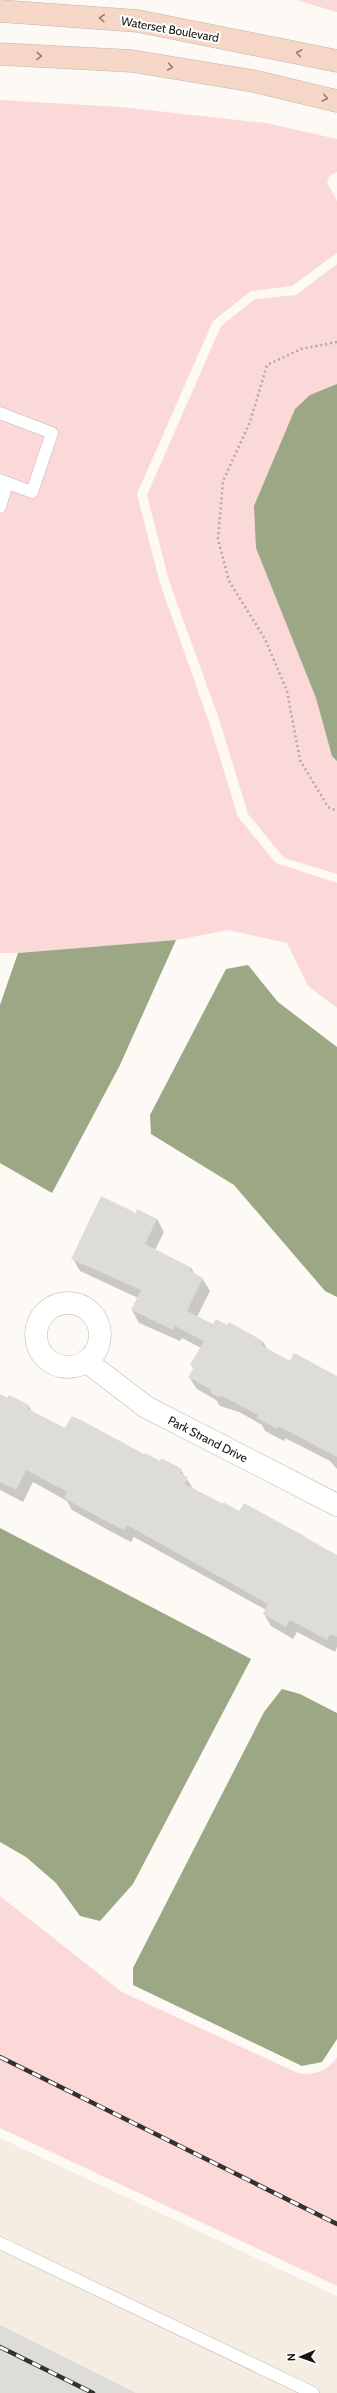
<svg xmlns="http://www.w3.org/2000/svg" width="337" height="2393" font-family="Cabin,sans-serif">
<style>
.built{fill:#f5ece2}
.green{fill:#fbd9d9}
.water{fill:#9ca785}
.shadow{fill:#0003}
.building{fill:#dddcd8}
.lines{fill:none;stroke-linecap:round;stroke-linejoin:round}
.lane-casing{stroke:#bcb8b5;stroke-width:13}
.street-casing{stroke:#bcb8b5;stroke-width:23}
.secondary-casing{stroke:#bcb8b5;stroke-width:23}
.path{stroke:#aeaba8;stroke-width:2.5;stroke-dasharray:2 3;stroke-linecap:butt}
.lane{stroke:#fff;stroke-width:12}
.street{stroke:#fff;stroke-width:22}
.secondary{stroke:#f6d6c6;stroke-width:22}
.rail-casing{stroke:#343231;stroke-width:4.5}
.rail{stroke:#fff;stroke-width:3;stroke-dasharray:9;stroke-linecap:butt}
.oneway{stroke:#927f76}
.labels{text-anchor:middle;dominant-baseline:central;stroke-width:4;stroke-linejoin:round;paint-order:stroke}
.street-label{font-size:12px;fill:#171514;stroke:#fff}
</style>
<rect width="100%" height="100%" fill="#fdfaf6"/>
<path class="built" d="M 0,2138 L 337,2296 L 337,2393 L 0,2393 Z"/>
<path class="green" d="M 297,0 L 337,0 L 337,12 L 333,11 Z
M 0,100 L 121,107 L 266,123 L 337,139 L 337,172 L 330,175 L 327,182 L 337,201 L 337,253 L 292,286 L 251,291 L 213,321 L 137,494 L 160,583 L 209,722 L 238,817 L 276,863 L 337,883 L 337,1008 L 308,986 L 287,943 L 228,930 L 176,940 L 18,953 L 0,953 Z
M 337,264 L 337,874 L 284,858 L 248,814 L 219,719 L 169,581 L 147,495 L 221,326 L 255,299 L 296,295 Z
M 0,1896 L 122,1992 L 298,2073 C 314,2076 328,2071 337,2057 L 337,2286 L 0,2128 Z"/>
<path class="water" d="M 337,384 L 337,761 L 332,756 L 316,698 L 256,548 L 254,506 L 295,409 L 310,395 Z
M 176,940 L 120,1065 L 52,1193 L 0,1163 L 0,1005 L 18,953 Z
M 248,965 L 278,1002 L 337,1047 L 337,1297 L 325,1291 L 234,1185 L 151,1134 L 150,1115 L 226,969 Z
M 0,1528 L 251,1659 L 133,1884 L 100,1921 L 80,1916 L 56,1883 L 26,1857 L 0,1842 Z
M 282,1689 L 300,1694 L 337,1713 L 337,2039 L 322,2062 L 302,2066 L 133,1985 L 133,1968 L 264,1712 Z"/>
<path class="shadow" d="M 136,1214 L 157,1219 L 164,1232 L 155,1250 L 192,1269 L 195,1275 L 202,1278 L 210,1291 L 197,1317 L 214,1325 L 227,1327 L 229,1323 L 263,1342 L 268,1350 L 290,1362 L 337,1381 L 337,1469 L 330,1461 L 285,1438 L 284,1441 L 265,1431 L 262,1425 L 239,1412 L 220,1406 L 216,1400 L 197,1389 L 189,1377 L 194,1369 L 191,1365 L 201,1348 L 182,1338 L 180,1341 L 139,1323 L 132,1310 L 138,1298 L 80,1271 L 73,1259 Z
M 0,1396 L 29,1406 L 32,1412 L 66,1429 L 181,1470 L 194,1490 L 240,1513 L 244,1504 L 304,1536 L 306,1539 L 337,1557 L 337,1647 L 335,1652 L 297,1632 L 293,1639 L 271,1626 L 264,1614 L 266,1610 L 134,1537 L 131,1542 L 108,1530 L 72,1510 L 67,1501 L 33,1482 L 23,1502 L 0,1490 Z"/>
<path class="building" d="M 101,1196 L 136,1213 L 137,1209 L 157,1219 L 145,1244 L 192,1268 L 190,1271 L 203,1278 L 187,1311 L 213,1324 L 216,1319 L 227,1325 L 229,1322 L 263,1341 L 261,1345 L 290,1361 L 294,1353 L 337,1376 L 337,1457 L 278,1426 L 277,1429 L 257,1418 L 258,1415 L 222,1396 L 218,1397 L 212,1394 L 210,1389 L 188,1377 L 194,1367 L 190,1365 L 204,1341 L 175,1326 L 173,1330 L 131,1310 L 141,1290 L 71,1259 Z
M 0,1394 L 7,1398 L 9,1395 L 29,1405 L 28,1409 L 65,1428 L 72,1416 L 81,1420 L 144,1454 L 145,1453 L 160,1461 L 161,1458 L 182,1469 L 180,1473 L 188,1477 L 185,1484 L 223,1504 L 223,1502 L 239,1511 L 244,1503 L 337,1555 L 337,1637 L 330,1634 L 327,1640 L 290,1620 L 286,1627 L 263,1614 L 268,1604 L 127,1525 L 124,1530 L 100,1518 L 64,1498 L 67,1492 L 26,1470 L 16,1490 L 0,1482 Z
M 0,2325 L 136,2393 L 0,2393 Z"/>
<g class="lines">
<defs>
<path id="lane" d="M 0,413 L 52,433 L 32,492 L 0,480
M 0,507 L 7,483
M 0,2243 L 313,2393"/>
<path id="street" d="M36 1335a32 32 0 1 1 64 0a32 32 0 1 1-64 0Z
M 86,1361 L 146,1407 L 337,1505"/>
<path id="secondary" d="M 0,11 L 138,21 L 337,61
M 0,54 L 132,61 L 253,81 L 337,101"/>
</defs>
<use href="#lane" class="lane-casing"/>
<use href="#street" class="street-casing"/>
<use href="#secondary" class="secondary-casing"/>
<path class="path" d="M 337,342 L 301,349 L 267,365 L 250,422 L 223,481 L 218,539 L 229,581 L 265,639 L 287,691 L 300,760 L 328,807 L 337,811"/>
<use href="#lane" class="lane"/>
<use href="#street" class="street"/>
<use href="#secondary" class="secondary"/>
<defs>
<path id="rail" d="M 0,2057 L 337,2224
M 0,2347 L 93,2393"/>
</defs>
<use href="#rail" class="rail-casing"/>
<use href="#rail" class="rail"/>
</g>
<defs><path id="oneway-chevron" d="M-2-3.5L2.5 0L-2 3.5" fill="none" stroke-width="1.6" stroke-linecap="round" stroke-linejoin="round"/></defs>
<g class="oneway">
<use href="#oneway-chevron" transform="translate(102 18) rotate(-176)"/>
<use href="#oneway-chevron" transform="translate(299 53) rotate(-169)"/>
<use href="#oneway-chevron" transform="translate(39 56) rotate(3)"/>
<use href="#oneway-chevron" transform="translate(170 67) rotate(9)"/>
<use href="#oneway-chevron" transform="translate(325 98) rotate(14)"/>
</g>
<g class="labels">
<g class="street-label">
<text transform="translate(170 29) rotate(10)">Waterset Boulevard</text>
<text transform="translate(208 1439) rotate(27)">Park Strand Drive</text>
</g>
</g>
<g transform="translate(301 2357) rotate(268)" stroke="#ffffff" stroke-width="3" paint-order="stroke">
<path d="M0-3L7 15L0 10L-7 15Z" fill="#171514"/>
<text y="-6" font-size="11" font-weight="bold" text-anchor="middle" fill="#171514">N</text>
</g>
</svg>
